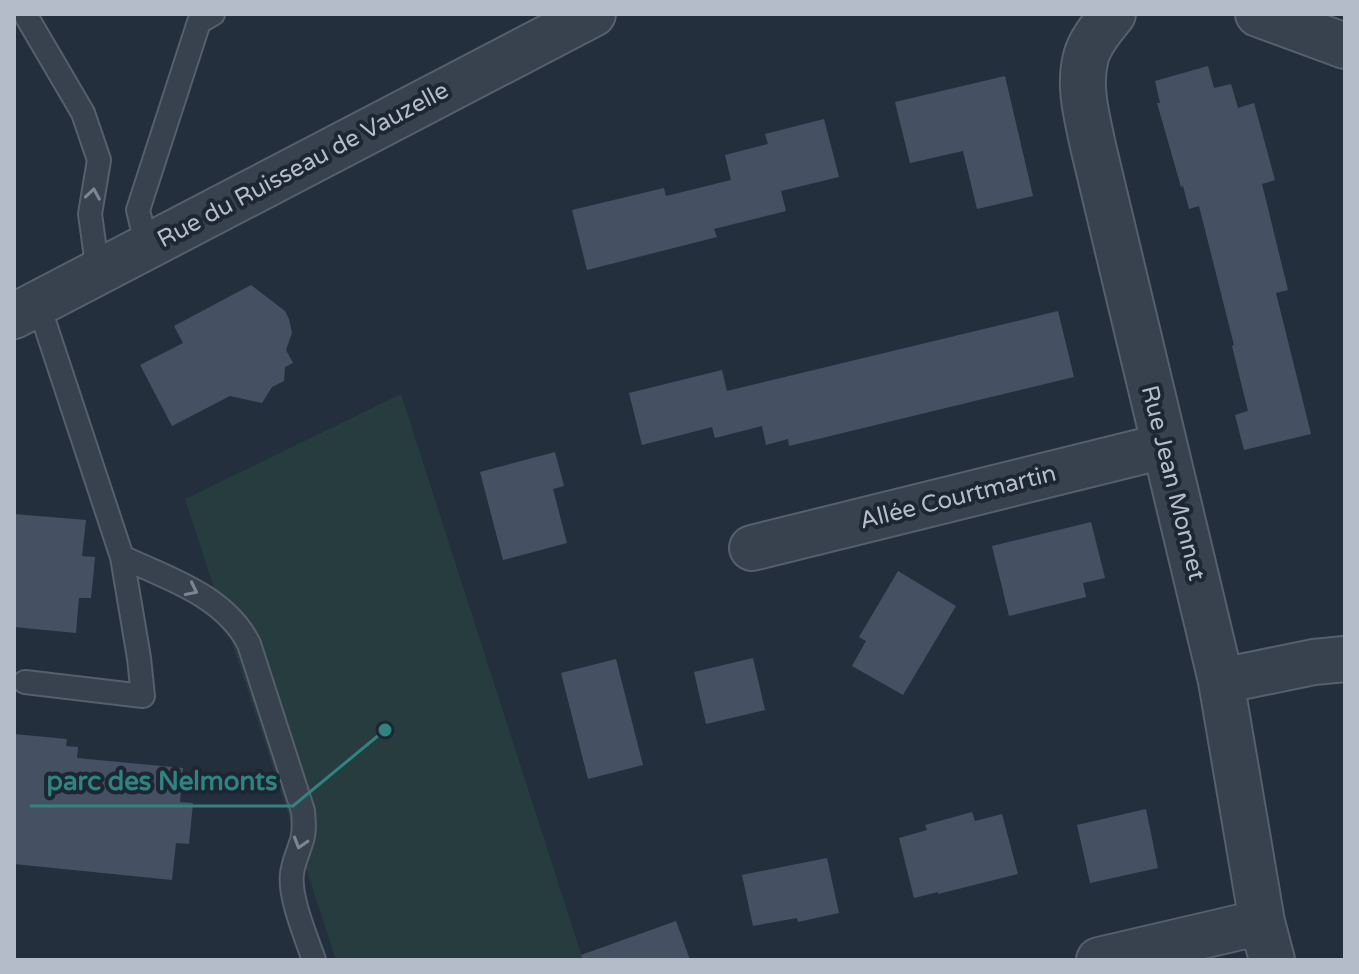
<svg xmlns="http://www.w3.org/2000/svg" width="1359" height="974" font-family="'Varela Round',sans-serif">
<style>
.green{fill:#263c3f}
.building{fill:#455162}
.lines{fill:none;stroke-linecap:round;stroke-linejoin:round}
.service-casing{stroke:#565f6c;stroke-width:26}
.minor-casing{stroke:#565f6c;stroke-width:48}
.service{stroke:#38414e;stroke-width:22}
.minor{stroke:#38414e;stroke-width:44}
.oneway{stroke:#7c8592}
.labels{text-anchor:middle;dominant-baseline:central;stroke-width:8;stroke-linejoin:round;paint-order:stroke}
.street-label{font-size:24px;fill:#b4bcc9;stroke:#1d2633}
.leader{fill:none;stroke:#308480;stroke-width:3}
.callout-dot{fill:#308480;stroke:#1d2633;stroke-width:3}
.callout-label{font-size:26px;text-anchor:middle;font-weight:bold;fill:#308480;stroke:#1d2633;stroke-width:8;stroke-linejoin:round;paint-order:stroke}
</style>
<rect width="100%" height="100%" fill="#242f3e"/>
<path class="green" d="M 401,394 L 583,960 L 336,960 L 185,499 Z"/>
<path class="building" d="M 1208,66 L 1214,88 L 1231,84 L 1238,108 L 1254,103 L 1275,180 L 1262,184 L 1288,290 L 1276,293 L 1311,434 L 1244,450 L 1235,415 L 1248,411 L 1232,346 L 1234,345 L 1199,206 L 1189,209 L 1183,186 L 1181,187 L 1157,103 L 1160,103 L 1155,81 Z
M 1005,76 L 1033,196 L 977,209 L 963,151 L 910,163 L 895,102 Z
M 824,119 L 839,177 L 781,191 L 786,211 L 714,229 L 717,237 L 587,270 L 572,210 L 664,188 L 666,196 L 731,180 L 725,155 L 768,144 L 765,134 Z
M 251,285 L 285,311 L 289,319 L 292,333 L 286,350 L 293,363 L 285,367 L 284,381 L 272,387 L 262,403 L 230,396 L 172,426 L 140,365 L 183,343 L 174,326 Z
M 1058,311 L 1074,377 L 789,446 L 788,439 L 766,445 L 762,426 L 715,438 L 712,427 L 642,445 L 629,393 L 722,370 L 727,391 Z
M 555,452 L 564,486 L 553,489 L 567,543 L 503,560 L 480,472 Z
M 14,514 L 86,520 L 82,556 L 95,557 L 93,579 L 91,598 L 79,598 L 76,633 L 14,627 Z
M 1091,522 L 1105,578 L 1083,583 L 1086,597 L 1009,616 L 992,546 Z
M 898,571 L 956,606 L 903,695 L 852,666 L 866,641 L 859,637 Z
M 753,658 L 765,710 L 706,724 L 694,672 Z
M 616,659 L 643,765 L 588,779 L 561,673 Z
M 14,734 L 67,739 L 66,746 L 78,747 L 77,758 L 183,768 L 180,802 L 193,803 L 189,844 L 176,843 L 172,880 L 14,864 Z
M 1146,809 L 1158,868 L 1090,883 L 1077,825 Z
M 972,812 L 975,821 L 1002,814 L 1018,874 L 938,894 L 938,892 L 914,898 L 899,838 L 927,830 L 925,825 Z
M 827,858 L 839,913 L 798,922 L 797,918 L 753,926 L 742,875 Z
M 676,921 L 690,960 L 582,960 L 581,955 Z"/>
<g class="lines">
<defs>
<path id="service" d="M 25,14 L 83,113 L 99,160 L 90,214 L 98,272
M 147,247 L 138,210 L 199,22 L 213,14
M 122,557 C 169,579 225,596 249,644 L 303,811 C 304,822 305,833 301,843 C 298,853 293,863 292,874 C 289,897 306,937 314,960
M 25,682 L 143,696 L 139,658 L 122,557 L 38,303"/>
<path id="minor" d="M 1113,14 C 1103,27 1090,41 1086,57 C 1078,86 1087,117 1093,146 L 1221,681 L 1262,922 L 1272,960
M 1258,14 L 1345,46
M 14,316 L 593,14
M 752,548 L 1164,446
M 1221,681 L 1314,662 L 1345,659
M 1099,960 L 1262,922"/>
</defs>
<use href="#service" class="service-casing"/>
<use href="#minor" class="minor-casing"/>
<use href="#service" class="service"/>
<use href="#minor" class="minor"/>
</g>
<defs><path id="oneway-chevron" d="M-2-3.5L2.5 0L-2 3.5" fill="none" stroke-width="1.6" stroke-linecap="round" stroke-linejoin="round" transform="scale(2)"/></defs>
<g class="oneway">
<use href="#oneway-chevron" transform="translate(93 194) rotate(-81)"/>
<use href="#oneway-chevron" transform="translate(192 590) rotate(26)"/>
<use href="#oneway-chevron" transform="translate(300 843) rotate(107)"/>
</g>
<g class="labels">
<g class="street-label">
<text transform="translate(303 165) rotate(-28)">Rue du Ruisseau de Vauzelle</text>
<text transform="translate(1173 483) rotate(76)">Rue Jean Monnet</text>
<text transform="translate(958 497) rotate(-14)">Allée Courtmartin</text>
</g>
</g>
<path class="leader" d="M385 730L293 806H30"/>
<circle class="callout-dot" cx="385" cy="730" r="8"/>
<g class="callout-label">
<text x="162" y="790">parc des Nelmonts</text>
</g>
<rect width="1359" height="974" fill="none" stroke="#b4bcc9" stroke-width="32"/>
</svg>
